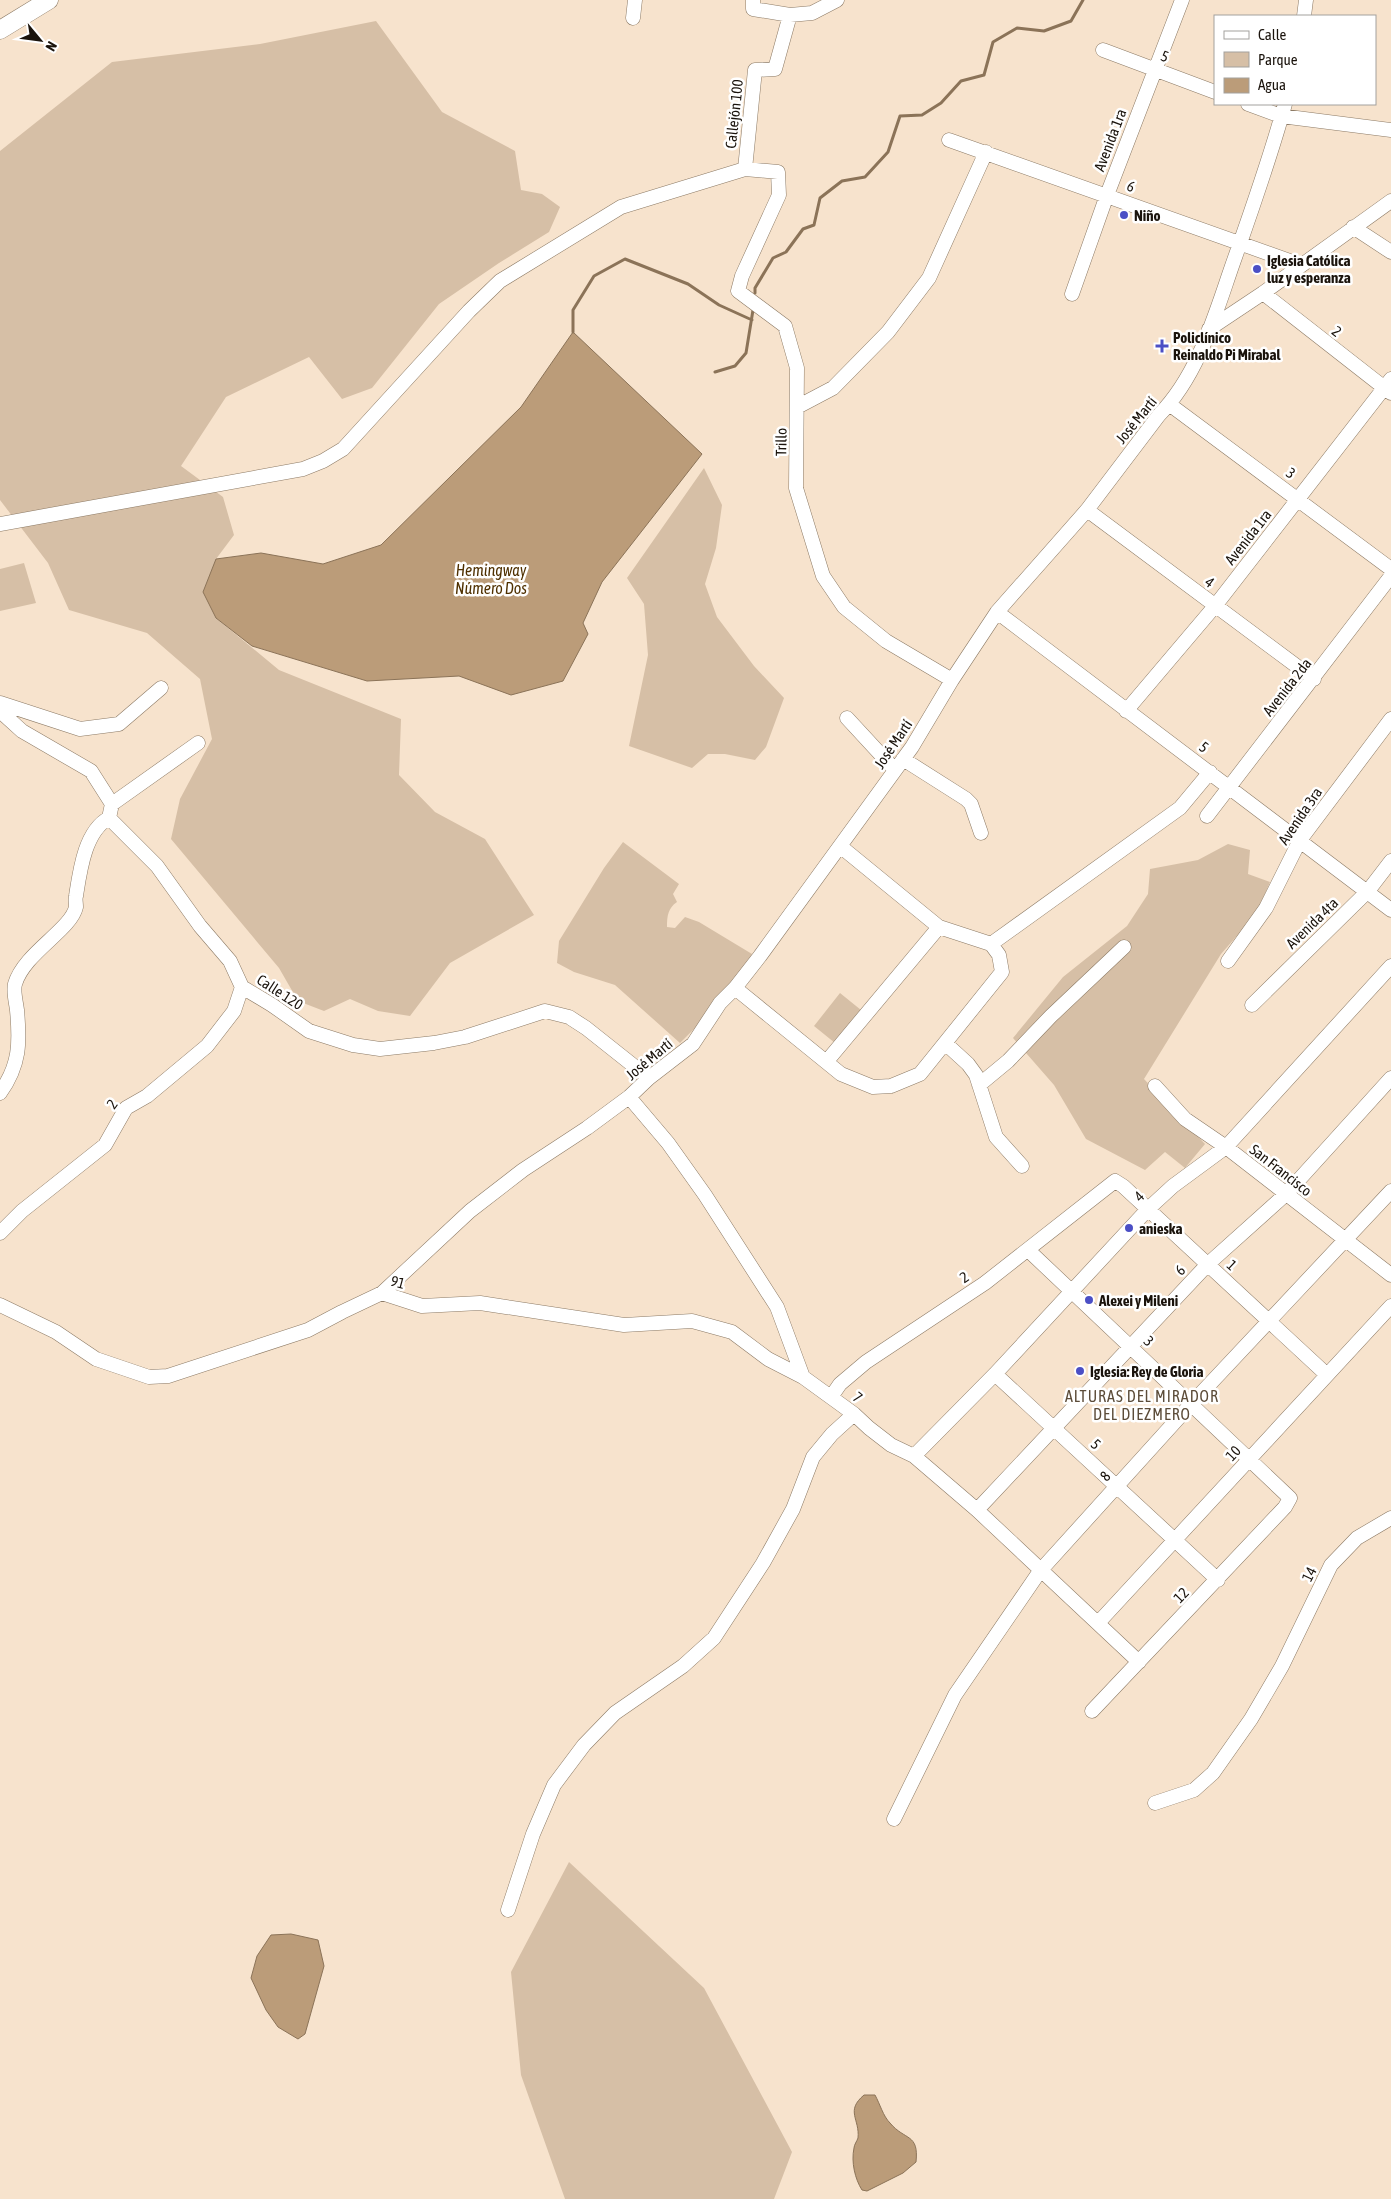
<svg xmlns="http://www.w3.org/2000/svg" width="1391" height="2199" font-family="'Asap Condensed',sans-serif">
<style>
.green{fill:#d6bfa6}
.water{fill:#bb9c79;stroke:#8b7358}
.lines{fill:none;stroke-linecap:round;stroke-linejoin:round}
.stream{stroke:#8b7358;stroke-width:3}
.minor-casing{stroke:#8c7a65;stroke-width:15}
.major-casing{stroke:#8c7a65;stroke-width:19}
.minor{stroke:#fff;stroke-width:14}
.major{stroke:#fff;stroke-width:18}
.poi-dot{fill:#4b4fc5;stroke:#fff;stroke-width:2}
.labels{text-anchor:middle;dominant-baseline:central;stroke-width:5;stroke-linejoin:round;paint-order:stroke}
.street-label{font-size:15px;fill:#1a130c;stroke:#fff}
.poi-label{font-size:15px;font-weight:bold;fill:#1a130c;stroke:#fff;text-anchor:start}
.water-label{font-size:16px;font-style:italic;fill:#4f3000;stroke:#fff}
.neighbourhood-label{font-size:16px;letter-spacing:1px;fill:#5c4c39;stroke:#fff}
</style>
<rect width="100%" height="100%" fill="#f7e3cd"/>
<path class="green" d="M 376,21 L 442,112 L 515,151 L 521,190 L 542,194 L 560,207 L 549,232 L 499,263 L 439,304 L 372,388 L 342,399 L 309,357 L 226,397 L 181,466 L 223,497 L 234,535 L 216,559 L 216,618 L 279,670 L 401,719 L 399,775 L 435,812 L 485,839 L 534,915 L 450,963 L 410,1016 L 378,1011 L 350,999 L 324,1011 L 298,1001 L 279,968 L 171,839 L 180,799 L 212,739 L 200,679 L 147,633 L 69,610 L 48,563 L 0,500 L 0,151 L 112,62 L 260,44 Z
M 704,468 L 722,505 L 716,548 L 705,584 L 717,617 L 754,666 L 784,698 L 766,747 L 755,760 L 725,754 L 708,754 L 692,768 L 629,746 L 648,655 L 644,604 L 627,578 Z
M 24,563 L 36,603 L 0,611 L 0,569 Z
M 623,842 L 679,884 L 673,894 L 677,902 C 668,908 667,916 667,927 L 675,928 L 685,917 L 699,922 L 752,954 L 751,959 L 720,1003 L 680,1043 L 615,985 L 574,972 L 557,963 L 559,941 L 604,868 Z
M 1228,844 L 1250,850 L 1248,874 L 1270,882 L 1257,913 L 1221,954 L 1144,1079 L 1205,1144 L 1185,1168 L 1165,1152 L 1145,1170 L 1086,1139 L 1054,1085 L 1013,1038 L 1063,977 L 1127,926 L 1148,894 L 1150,869 L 1198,860 Z
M 840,993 L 861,1010 L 835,1043 L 814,1026 Z
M 569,1862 L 704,1988 L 792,2152 L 774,2199 L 565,2199 L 521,2075 L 511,1972 Z"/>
<path class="water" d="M 573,332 L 702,454 L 602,582 L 583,623 L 588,634 L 563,681 L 511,695 L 459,676 L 367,681 L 252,646 L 216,618 L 203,592 L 216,559 L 261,553 L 323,564 L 381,545 L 521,407 Z
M 291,1934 L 318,1940 L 324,1966 L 305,2034 L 298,2039 L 278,2027 L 266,2010 L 251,1978 L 257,1956 L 271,1935 Z
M 864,2095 L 875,2095 C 880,2104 883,2116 890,2123 C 905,2141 919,2133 916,2162 L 903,2173 L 867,2191 L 862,2190 C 855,2179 851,2162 854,2148 C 854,2145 857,2141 858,2138 C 860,2119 845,2111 864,2095 Z"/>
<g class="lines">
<path class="stream" d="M 755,293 L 755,288 L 773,258 L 786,252 L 803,229 L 814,225 L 820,198 L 842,181 L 865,177 L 888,152 L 900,116 L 922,115 L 941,103 L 961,81 L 984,75 L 993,42 L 1017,28 L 1044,31 L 1071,21 L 1083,0
M 573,332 L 573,310 L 594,276 L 625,259 L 688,284 L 719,305 L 752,320
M 715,372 L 735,366 L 746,353 L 753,310"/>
<defs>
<path id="minor" d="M 753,0 L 753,9 L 790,15 L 812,13 L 837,0
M 1304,16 L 1306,0
M 633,18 L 635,0
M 1103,50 L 1215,92
M 1248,104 L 1281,116 L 1391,130
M 949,140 L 1301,265
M 745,169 L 755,70 L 775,69 L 790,15
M 1353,227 L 1391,252
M 1263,293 L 1391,393
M 1072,294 L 1107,195 L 1182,0
M 1209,329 L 1263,293 L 1391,201
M 1169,404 L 1391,569
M 797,407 L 833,388 L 888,332 L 929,278 L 986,152
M 1087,510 L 1314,679
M 0,524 L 303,469 L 323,461 L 343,449 L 469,311 L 500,281 L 621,207 L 745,169 L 778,172 L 779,195 L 742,276 L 738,291 L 785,326 L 797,368 L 796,488 L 823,576 L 844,607 L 886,641 L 952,680
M 997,612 L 1391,910
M 0,703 L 80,729 L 119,724 L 161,688
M 0,711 L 22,731 L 91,771 L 112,804 L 109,818 L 157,866 L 200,926 L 230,961 L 242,987 L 272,1005 L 309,1031 L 353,1045 L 380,1049 L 434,1043 L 465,1037 L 545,1011 L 569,1017 L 586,1028 L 649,1078
M 1126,711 L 1215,606 L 1391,379
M 847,718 L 895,770
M 903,759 L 966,799 L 971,804 L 981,833
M 112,804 L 198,743
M 1207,816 L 1391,576
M 991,944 L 1180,808 L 1210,772
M 1228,961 L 1266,908 L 1300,840 L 1391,719
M 735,988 L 841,1074 L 873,1087 L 891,1086 L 920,1074 L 1002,972 L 999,955 L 991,944 L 939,927 L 840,846
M 1252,1005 L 1368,891 L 1391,861
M 945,1043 L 968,1064 L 976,1075 L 996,1137 L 1022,1166
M 827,1061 L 939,927
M 979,1085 L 1008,1061 L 1051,1016 L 1124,947
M 1155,1086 L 1185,1119 L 1226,1147 L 1391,1275
M 0,1093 C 20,1065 20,1043 17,1010 C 16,1002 13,991 15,984 C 24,953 71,930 76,907 C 76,903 75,899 76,896 C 80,870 85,831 109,818
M 629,1097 L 668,1143 L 705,1195 L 777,1307 L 803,1377
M 0,1233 L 22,1211 L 105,1145 L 126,1108 L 147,1096 L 207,1046 L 234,1011 L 242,987
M 1028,1250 L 1290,1498 L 1285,1507 L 1092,1711
M 382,1293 L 422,1306 L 480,1303 L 624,1325 L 692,1321 L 732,1332 L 768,1359 L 803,1377 L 854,1414 L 869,1428 L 891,1445 L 914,1456 L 977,1510 L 1139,1662
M 0,1305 L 56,1332 L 96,1359 L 149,1377 L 168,1376 L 308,1330 L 342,1312 L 382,1293 L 470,1211 L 523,1170 L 587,1128 L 629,1097 L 649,1078 L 693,1044 L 720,1003 L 735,988 L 760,956 L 912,747 L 952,680 L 997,612 L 1087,510 L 1159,415 C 1198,375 1214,318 1232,266 C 1251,212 1270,159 1285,104
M 995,1374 L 1218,1580
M 831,1397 L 840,1384 L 866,1362 L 985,1283 L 1115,1181 L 1123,1186 L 1326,1374
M 914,1456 L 995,1374 L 1148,1209 L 1173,1186 L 1226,1147 L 1391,966
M 977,1510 L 1208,1264 L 1286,1194 L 1391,1078
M 1098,1623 L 1391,1306
M 1155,1803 L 1194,1790 L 1213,1773 L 1251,1719 L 1282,1666 L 1331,1565 L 1357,1538 L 1391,1518
M 894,1819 L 955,1695 L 1040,1571 L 1192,1403 L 1391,1191
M 508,1910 L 533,1834 L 554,1785 L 584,1745 L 615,1713 L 683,1666 L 714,1638 L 763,1563 L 793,1509 L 813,1457 L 832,1434 L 854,1414"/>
<path id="major" d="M 0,30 L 49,0"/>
</defs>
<use href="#minor" class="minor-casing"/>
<use href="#major" class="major-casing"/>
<use href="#minor" class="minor"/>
<use href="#major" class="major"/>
</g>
<g class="poi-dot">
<circle cx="1124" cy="215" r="5"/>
<circle cx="1257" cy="269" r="5"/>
<path d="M1159.5 338.5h5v5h5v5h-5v5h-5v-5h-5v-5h5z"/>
<circle cx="1129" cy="1228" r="5"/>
<circle cx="1089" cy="1300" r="5"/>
<circle cx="1080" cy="1371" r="5"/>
</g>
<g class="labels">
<g class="street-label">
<text transform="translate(1165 56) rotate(20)">5</text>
<text transform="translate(734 114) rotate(-84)">Callejón 100</text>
<text transform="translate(1110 140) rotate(-69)">Avenida 1ra</text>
<text transform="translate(1131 186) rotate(20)">6</text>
<text transform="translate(1337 331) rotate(38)">2</text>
<text transform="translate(1136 420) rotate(-51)">José Martí</text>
<text transform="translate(781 442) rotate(-89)">Trillo</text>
<text transform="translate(1291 473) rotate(36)">3</text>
<text transform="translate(1248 537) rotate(-52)">Avenida 1ra</text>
<text transform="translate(1210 582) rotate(37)">4</text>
<text transform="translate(1287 687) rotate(-52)">Avenida 2da</text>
<text transform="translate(893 744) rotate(-56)">José Martí</text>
<text transform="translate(1204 747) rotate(36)">5</text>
<text transform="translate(1300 816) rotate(-56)">Avenida 3ra</text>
<text transform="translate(1312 923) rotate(-44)">Avenida 4ta</text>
<text transform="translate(280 992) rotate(33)">Calle 120</text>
<text transform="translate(649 1059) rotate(-40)">José Martí</text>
<text transform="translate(112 1104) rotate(-54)">2</text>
<text transform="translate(1281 1170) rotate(38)">San Francisco</text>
<text transform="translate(1139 1196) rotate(-44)">4</text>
<text transform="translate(1232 1265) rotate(43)">1</text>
<text transform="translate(1180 1270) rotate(-47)">6</text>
<text transform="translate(964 1277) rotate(-34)">2</text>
<text transform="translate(398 1282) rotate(15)">91</text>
<text transform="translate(1149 1341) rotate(43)">3</text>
<text transform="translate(858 1397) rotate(38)">7</text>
<text transform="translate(1096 1444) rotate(42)">5</text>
<text transform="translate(1233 1453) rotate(-47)">10</text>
<text transform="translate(1105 1476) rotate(-48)">8</text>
<text transform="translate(1309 1574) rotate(-64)">14</text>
<text transform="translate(1181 1595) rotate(-46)">12</text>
</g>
<g class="poi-label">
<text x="1134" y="215">Niño</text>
<text x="1267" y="260">Iglesia Católica<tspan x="1267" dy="17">luz y esperanza</tspan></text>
<text x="1173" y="337">Policlínico<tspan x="1173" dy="17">Reinaldo Pi Mirabal</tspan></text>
<text x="1139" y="1228">anieska</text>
<text x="1099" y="1300">Alexei y Mileni</text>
<text x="1090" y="1371">Iglesia: Rey de Gloria</text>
</g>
<g class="water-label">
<text x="491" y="570">Hemingway<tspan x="491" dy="18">Número Dos</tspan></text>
</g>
<g class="neighbourhood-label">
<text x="1142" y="1396">ALTURAS DEL MIRADOR<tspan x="1142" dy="18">DEL DIEZMERO</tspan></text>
</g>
</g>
<rect x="1214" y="15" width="162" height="90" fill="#ffffff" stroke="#a3a19e"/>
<rect x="1224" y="31" width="25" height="8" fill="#ffffff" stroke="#a3a19e"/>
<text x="1258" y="40" font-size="15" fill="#1a130c">Calle</text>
<rect x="1224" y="52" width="25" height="15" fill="#d6bfa6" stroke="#a3a19e"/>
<text x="1258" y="65" font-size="15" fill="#1a130c">Parque</text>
<rect x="1224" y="78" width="25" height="15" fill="#bb9c79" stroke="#a3a19e"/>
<text x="1258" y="90" font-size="15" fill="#1a130c">Agua</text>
<g transform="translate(40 40) rotate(119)" stroke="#ffffff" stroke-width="4" paint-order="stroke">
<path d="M0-4L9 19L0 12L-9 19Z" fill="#1a130c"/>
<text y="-8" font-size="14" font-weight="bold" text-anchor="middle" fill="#1a130c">N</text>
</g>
</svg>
